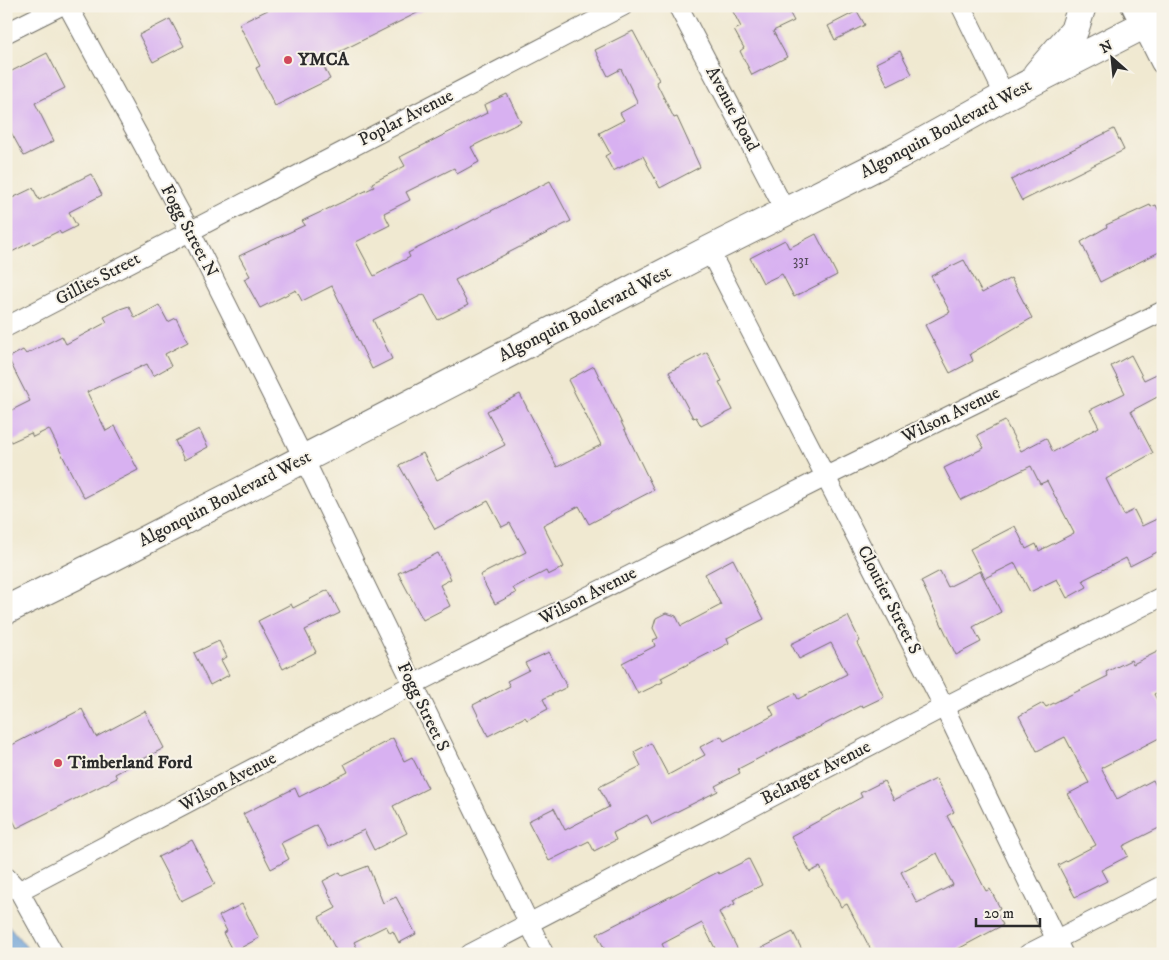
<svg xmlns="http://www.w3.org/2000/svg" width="1169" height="960" font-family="'IM FELL DW Pica',serif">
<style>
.water{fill:#679dd4;stroke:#496480}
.building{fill:#d8b1f1;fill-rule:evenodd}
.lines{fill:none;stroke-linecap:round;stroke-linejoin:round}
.minor-casing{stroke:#706e65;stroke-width:21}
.tertiary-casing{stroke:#706e65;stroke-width:26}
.secondary-casing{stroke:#706e65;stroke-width:29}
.primary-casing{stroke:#706e65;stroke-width:30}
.minor{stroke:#fff;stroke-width:19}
.tertiary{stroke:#fff;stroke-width:24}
.secondary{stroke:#fff;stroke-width:26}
.primary{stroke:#fff;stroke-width:28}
.poi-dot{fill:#d1495b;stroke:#f7f3e8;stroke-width:2}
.labels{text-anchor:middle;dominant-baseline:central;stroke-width:4;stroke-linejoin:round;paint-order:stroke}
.number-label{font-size:15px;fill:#564c5c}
.poi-label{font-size:18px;font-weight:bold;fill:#2b2b2b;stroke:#f7f3e8;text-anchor:start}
.street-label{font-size:18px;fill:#2b2b2b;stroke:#f7f3e8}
</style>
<rect width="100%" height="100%" fill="#f7f3e8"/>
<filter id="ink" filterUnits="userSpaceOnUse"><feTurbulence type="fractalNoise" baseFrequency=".02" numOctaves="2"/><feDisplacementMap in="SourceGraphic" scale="10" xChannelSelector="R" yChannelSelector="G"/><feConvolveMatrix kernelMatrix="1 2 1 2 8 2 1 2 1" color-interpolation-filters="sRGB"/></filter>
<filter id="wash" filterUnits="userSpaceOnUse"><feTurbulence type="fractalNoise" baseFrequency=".0096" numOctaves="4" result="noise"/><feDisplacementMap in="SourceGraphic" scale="20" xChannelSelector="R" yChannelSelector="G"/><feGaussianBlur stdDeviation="1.12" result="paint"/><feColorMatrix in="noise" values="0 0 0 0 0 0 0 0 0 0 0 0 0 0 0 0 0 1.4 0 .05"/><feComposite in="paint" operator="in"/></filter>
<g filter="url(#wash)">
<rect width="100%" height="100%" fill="#f0e9d1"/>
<path class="water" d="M 6,922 L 32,954 L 6,954 Z"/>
<g id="blocks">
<path class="building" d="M 276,6 L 431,6 L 321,61 L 330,79 L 275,106 L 256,68 L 260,66 L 239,24 Z
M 730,6 L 786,6 L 794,21 L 773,31 L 787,57 L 752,75 L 740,51 L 744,48 L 734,30 L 741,27 Z
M 857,11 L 865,25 L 835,40 L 828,26 Z
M 170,19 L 184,46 L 153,62 L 139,35 Z
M 633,31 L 659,80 L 656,82 L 674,118 L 677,117 L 700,167 L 660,188 L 643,156 L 613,171 L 605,156 L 610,153 L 599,133 L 624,120 L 620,113 L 638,103 L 621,69 L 608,76 L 595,50 Z
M 900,51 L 912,74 L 888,86 L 876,63 Z
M 47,53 L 65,88 L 35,103 L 54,141 L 24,156 L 6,123 L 6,74 Z
M 507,94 L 521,122 L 471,147 L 479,162 L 457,174 L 454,168 L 406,192 L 410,200 L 384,213 L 390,225 L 356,242 L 374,276 L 410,257 L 408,253 L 550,181 L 571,221 L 455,280 L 468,305 L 438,320 L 424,294 L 373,320 L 392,359 L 372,369 L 332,286 L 302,301 L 296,290 L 260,308 L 244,279 L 250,276 L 239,256 L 305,225 L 302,221 L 374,187 L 372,183 L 405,166 L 400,157 L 487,113 L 484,105 Z
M 1114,129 L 1124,150 L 1022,201 L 1011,180 Z
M 91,174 L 102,195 L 69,212 L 77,226 L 61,234 L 59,231 L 33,244 L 31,242 L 6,255 L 6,201 L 33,188 L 39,200 Z
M 1150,205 L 1151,207 L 1156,205 L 1163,219 L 1163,250 L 1100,282 L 1081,242 L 1107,227 L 1106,225 Z
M 816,234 L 837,275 L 794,297 L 782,274 L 763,283 L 750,258 L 785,240 L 789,248 Z
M 964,260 L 982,293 L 1011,278 L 1032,318 L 970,354 L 973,361 L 950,373 L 925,325 L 950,312 L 931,276 Z
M 159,305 L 168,322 L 176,318 L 188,342 L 165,354 L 171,366 L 153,376 L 147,364 L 87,392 L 106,431 L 115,426 L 138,470 L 84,498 L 49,429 L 33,437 L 31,433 L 11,442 L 6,433 L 6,413 L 30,401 L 8,358 L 23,350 L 26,354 L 62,336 L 66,344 L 107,322 L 104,317 L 120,309 L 129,306 L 135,318 Z
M 707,352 L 722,381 L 719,382 L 733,410 L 701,426 L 696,417 L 693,418 L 669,372 Z
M 1131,355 L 1144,380 L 1163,371 L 1163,394 L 1131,411 L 1153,453 L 1106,479 L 1124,515 L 1134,510 L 1142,526 L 1163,516 L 1163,549 L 1130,566 L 1126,558 L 1083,580 L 1087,587 L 1067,598 L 1057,579 L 1030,592 L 1015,563 L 985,578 L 970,549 L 1015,526 L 1026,549 L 1036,544 L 1039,551 L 1074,533 L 1047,481 L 1040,484 L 1031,466 L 961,500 L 944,468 L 984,448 L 977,435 L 1005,421 L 1021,451 L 1046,438 L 1053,452 L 1099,427 L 1090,410 L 1125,393 L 1111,366 Z
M 594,366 L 654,490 L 589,524 L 579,506 L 543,525 L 564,567 L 548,575 L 546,571 L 513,588 L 516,593 L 495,604 L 480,575 L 526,552 L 510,523 L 502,527 L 488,501 L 435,529 L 399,465 L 423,453 L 437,480 L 505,445 L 487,411 L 520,394 L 557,467 L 601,445 L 568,380 Z
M 199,429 L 208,447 L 184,460 L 175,441 Z
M 438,553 L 451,579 L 440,585 L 450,606 L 423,620 L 398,573 Z
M 733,559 L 764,619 L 727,638 L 729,643 L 661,678 L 663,682 L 638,694 L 622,663 L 655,646 L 653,640 L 658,638 L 653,628 L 656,618 L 666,613 L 676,616 L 681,626 L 721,605 L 705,574 Z
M 940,571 L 948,587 L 980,571 L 1001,612 L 973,627 L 981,642 L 956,655 L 921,581 Z
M 328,590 L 340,613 L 305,630 L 316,652 L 283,669 L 258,621 L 291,604 L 293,608 Z
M 848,616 L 860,641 L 857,643 L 884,697 L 863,707 L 862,705 L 738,769 L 740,773 L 715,786 L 718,791 L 652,824 L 647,815 L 613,833 L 616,840 L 594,851 L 589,841 L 549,861 L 528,821 L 554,808 L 565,830 L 609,807 L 599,787 L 641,766 L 634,752 L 651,743 L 668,775 L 705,755 L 700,747 L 721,736 L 724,741 L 774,715 L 769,706 L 795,693 L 798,699 L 847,674 L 831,643 L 799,659 L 791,644 Z
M 219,641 L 227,657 L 221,660 L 229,675 L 210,685 L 194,653 Z
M 1163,649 L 1163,690 L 1154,694 L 1163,711 L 1163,736 L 1101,768 L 1117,799 L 1153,780 L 1163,799 L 1163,826 L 1123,846 L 1128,856 L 1101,870 L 1107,881 L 1075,897 L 1058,865 L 1096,845 L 1068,794 L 1089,783 L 1065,737 L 1037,751 L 1019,716 L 1043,703 L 1046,707 L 1108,676 L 1106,672 L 1131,660 L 1133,664 Z
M 549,652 L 567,687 L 543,699 L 548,709 L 527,720 L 525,717 L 488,736 L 473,705 L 510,686 L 507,681 L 529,670 L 525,663 Z
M 82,709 L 96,737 L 145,711 L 164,748 L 115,774 L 117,778 L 17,828 L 6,807 L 6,748 Z
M 393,738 L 404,761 L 412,757 L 428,788 L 393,806 L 407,833 L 374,850 L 364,830 L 328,847 L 317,825 L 281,843 L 289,859 L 271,869 L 243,814 L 295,788 L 299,797 L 348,772 L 344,764 Z
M 936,779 L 954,812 L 947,816 L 986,891 L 990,889 L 1000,908 L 996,911 L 1003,925 L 958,949 L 961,954 L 873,954 L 847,904 L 841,907 L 820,867 L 810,872 L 791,836 L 862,797 L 860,793 L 884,781 L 894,800 ZM 937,853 L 953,885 L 917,903 L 901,872 Z
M 192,840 L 215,884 L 181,901 L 158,857 Z
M 749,859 L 762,885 L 733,900 L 735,904 L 719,912 L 740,954 L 718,954 L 702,923 L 662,944 L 667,954 L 607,954 L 597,934 L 718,872 L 719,874 Z
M 368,866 L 383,903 L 396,897 L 416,934 L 399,943 L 393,931 L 390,933 L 386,926 L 354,942 L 360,954 L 338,954 L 319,917 L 336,908 L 323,881 L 340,872 L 342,876 Z
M 242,904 L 259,938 L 233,952 L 223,933 L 227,931 L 219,916 Z
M 793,932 L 804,954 L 750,954 Z"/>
</g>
</g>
<g filter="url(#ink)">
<use href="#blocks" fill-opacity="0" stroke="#706e65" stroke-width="1"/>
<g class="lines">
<defs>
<path id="minor" d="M 68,6 L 190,231 L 304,459 L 544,954
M 678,6 L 786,212
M 961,6 L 1005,96
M 6,33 L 60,6
M 709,250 L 944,707 L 1063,954
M 6,327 L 623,6
M 6,877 L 19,891 L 54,954
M 19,891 L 412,685 L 825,477 L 1163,311
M 470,954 L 944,707 L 1163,596
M 1028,954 L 1163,885"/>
<path id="tertiary" d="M 1144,24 L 1163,62"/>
<path id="secondary" d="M 1135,6 L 1144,24"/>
<path id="primary" d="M 1037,74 L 1074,31 L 1082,6
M 6,610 L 113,557 L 709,250 L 899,155 L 1005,96 L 1163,15"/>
</defs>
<use href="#minor" class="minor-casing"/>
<use href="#tertiary" class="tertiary-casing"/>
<use href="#secondary" class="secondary-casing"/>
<use href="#primary" class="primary-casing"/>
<use href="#minor" class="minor"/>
<use href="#tertiary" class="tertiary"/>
<use href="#secondary" class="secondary"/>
<use href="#primary" class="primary"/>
</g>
</g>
<g class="poi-dot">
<circle cx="288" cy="60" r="5"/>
<circle cx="58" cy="763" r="5"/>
</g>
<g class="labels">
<g class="number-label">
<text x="801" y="260">331</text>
</g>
<g class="poi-label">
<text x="298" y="60">YMCA</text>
<text x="68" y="763">Timberland Ford</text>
</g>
<g class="street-label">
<text transform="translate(732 109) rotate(62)">Avenue Road</text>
<text transform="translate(406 118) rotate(-27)">Poplar Avenue</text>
<text transform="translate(946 129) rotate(-28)">Algonquin Boulevard West</text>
<text transform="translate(189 231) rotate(62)">Fogg Street N</text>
<text transform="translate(98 279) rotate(-28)">Gillies Street</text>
<text transform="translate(585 314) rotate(-27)">Algonquin Boulevard West</text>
<text transform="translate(951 415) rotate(-26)">Wilson Avenue</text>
<text transform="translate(225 499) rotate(-27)">Algonquin Boulevard West</text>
<text transform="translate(588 596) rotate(-27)">Wilson Avenue</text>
<text transform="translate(889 600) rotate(63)">Cloutier Street S</text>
<text transform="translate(423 707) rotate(64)">Fogg Street S</text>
<text transform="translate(816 773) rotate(-27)">Belanger Avenue</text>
<text transform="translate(228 782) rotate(-28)">Wilson Avenue</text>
</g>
</g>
<rect width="1169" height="960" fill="none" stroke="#f7f3e8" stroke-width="25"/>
<g transform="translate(1112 58) rotate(333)" stroke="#f7f3e8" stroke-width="4" paint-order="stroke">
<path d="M0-4L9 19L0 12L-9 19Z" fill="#2b2b2b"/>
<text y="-8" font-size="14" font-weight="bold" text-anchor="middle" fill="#2b2b2b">N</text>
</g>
<path d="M976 918v8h64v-8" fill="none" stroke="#2b2b2b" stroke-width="2.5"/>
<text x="984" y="918" font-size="15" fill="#2b2b2b" stroke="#f7f3e8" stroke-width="4" paint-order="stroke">20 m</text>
</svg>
